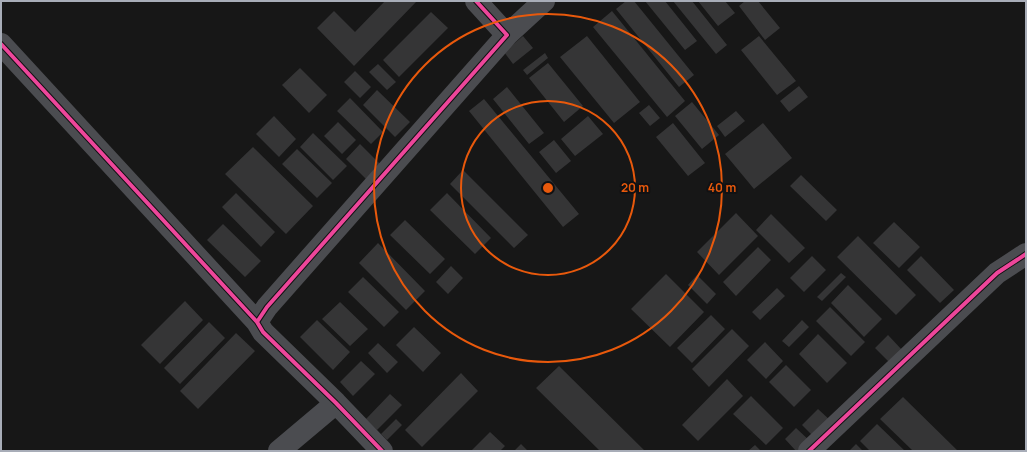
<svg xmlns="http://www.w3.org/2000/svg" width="1027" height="452" font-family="Manrope,sans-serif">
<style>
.building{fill:#353536}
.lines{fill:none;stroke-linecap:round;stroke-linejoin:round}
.street{stroke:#4b4c50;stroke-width:22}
.cycleway-casing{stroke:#111113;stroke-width:6}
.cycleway{stroke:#ed469a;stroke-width:4}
.ring{fill:none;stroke:#e8590c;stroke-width:2}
.centre{fill:#e8590c;stroke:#111113;stroke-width:2}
.ring-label{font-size:12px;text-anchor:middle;font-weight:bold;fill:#e8590c;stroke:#111113;stroke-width:4;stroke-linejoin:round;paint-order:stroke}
</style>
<rect width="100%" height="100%" fill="#171717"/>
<path class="building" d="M 385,1 L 417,1 L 354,66 L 317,28 L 334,11 L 355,32 Z
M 626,1 L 634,1 L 694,75 L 679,87 L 616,9 Z
M 645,1 L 665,1 L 697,41 L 685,50 Z
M 673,1 L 692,1 L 727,45 L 716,54 Z
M 698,1 L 725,1 L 735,13 L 718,26 Z
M 745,1 L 758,1 L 780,28 L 765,40 L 739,6 Z
M 612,11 L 685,101 L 667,117 L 593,27 Z
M 431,12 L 448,28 L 399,77 L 383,60 Z
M 523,36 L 533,48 L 513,64 L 504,52 Z
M 587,36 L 640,102 L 614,123 L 560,57 Z
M 759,36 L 796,81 L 777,95 L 741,50 Z
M 545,53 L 548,58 L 527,75 L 523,70 Z
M 548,63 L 583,106 L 564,122 L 529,78 Z
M 378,64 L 396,82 L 387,90 L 369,72 Z
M 300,68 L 327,95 L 309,113 L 282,85 Z
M 355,71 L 371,87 L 360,98 L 344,82 Z
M 799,86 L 808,97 L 789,112 L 780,101 Z
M 507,87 L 544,133 L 529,144 L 493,99 Z
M 377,90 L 410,122 L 395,137 L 363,105 Z
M 350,98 L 383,132 L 371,144 L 337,111 Z
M 484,99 L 579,214 L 563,227 L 469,111 Z
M 692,102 L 719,135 L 702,149 L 675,116 Z
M 649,105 L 660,118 L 650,126 L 639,113 Z
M 736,111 L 745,121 L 725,137 L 717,126 Z
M 274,116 L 296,139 L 279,157 L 256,134 Z
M 588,116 L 603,134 L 575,156 L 561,139 Z
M 338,122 L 356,140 L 342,154 L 324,136 Z
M 673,123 L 705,163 L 688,176 L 656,137 Z
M 763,123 L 792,158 L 754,189 L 725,154 Z
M 313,133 L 347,166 L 333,180 L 300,147 Z
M 554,140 L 571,161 L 556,173 L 539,152 Z
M 360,144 L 380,164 L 366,179 L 346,159 Z
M 253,147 L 313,206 L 286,234 L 225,174 Z
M 297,149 L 332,183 L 317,198 L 282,164 Z
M 463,170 L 528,235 L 514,248 L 450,184 Z
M 801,175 L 837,210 L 826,221 L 790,186 Z
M 236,193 L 275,232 L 261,247 L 222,207 Z
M 447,193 L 491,238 L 475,254 L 430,210 Z
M 736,213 L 758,236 L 719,275 L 697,252 Z
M 771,214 L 805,248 L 789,263 L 756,230 Z
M 405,220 L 445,259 L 430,274 L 390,235 Z
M 894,222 L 920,247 L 899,268 L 873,243 Z
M 223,224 L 261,261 L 245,277 L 207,240 Z
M 858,236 L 916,295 L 896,315 L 837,257 Z
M 378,243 L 425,291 L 406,310 L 359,263 Z
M 758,247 L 771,260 L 736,296 L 723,282 Z
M 812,256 L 826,270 L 804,292 L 790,278 Z
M 921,256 L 954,290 L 940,303 L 907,270 Z
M 451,266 L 463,278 L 448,294 L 436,282 Z
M 841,273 L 846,277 L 822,301 L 817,297 Z
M 666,274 L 704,312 L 670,347 L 631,309 Z
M 697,275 L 716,294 L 707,304 L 688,285 Z
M 363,277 L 399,312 L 384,327 L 348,292 Z
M 848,285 L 882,319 L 864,337 L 831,303 Z
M 777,288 L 785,296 L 760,320 L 752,312 Z
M 185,301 L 203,320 L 160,364 L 141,345 Z
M 340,302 L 368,329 L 350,346 L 322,319 Z
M 830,307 L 865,342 L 851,356 L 816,321 Z
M 711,315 L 725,329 L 692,363 L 677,348 Z
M 317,320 L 350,352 L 333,370 L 300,337 Z
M 802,320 L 809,327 L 789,347 L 782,341 Z
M 209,322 L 225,338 L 180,384 L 164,368 Z
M 414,327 L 441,353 L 423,372 L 396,345 Z
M 732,329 L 749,346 L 709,387 L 692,369 Z
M 236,333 L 255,351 L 198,409 L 180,391 Z
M 818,334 L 847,363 L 827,383 L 799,354 Z
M 888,335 L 903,351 L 891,364 L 875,348 Z
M 765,342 L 783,361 L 766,379 L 747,360 Z
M 378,343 L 398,362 L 387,373 L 368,353 Z
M 361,361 L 375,374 L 353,396 L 340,382 Z
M 786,365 L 811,390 L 794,407 L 769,382 Z
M 559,366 L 645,451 L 600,451 L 536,388 Z
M 461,373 L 478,391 L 422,447 L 405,430 Z
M 727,379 L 743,396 L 698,441 L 682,425 Z
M 390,394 L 402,405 L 377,430 L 366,419 Z
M 751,396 L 783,428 L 766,445 L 733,414 Z
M 903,397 L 958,451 L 913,451 L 880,419 Z
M 818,409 L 831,421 L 815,438 L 802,425 Z
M 396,419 L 402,425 L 387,440 L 381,434 Z
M 877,424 L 905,451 L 870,451 L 860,441 Z
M 796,428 L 811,442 L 802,451 L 796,451 L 785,439 Z
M 490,432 L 505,446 L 500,451 L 471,451 Z
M 521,444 L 528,451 L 514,451 Z
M 856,444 L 863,451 L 849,451 Z
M 755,445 L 761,451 L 748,451 Z"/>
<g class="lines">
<path class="street" d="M 507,35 L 544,1
M 1,44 L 257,322
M 279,451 L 336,403
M 382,451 L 336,403 L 263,332 L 257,322 L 267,307 L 507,35 L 476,1
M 809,451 L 997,273 L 1026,254"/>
<defs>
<path id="cycleway" d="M 1,44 L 257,322
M 382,451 L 336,403 L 263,332 L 257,322 L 267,307 L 507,35 L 476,1
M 809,451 L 997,273 L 1026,254"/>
</defs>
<use href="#cycleway" class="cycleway-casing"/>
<use href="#cycleway" class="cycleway"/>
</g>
<g class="ring">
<circle cx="548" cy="188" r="87"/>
<circle cx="548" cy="188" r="174"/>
</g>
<circle cx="548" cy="188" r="6" class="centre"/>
<g class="ring-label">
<text x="635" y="192">20 m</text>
<text x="722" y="192">40 m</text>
</g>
<rect width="1027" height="452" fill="none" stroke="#a8adb8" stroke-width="4"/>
</svg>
